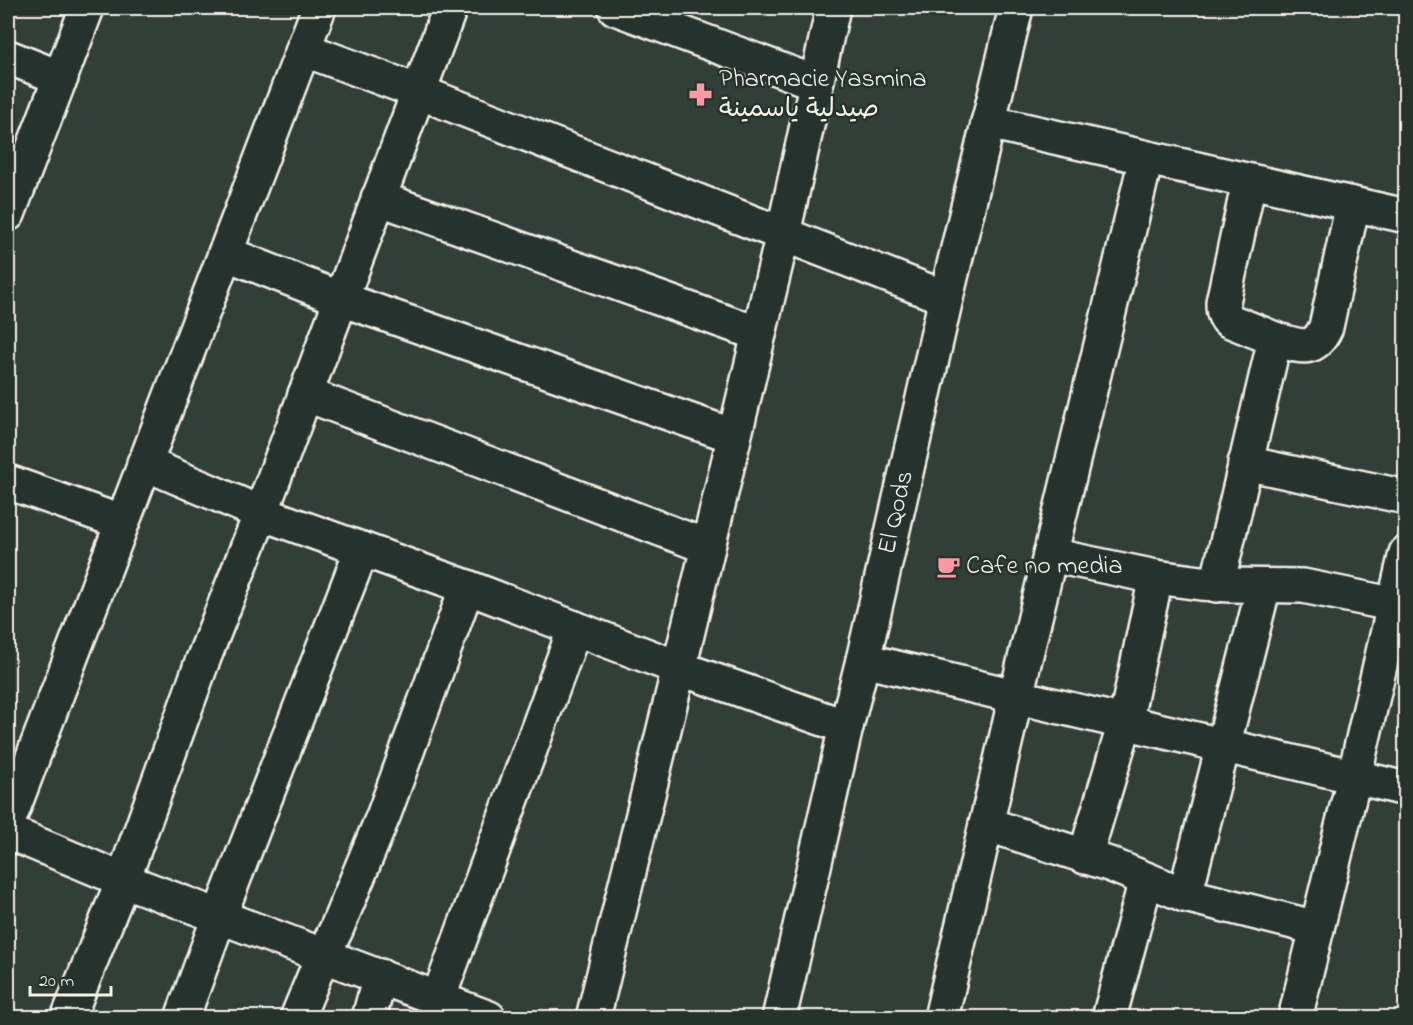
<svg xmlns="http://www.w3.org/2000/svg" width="1413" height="1025" font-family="'Indie Flower','Playpen Sans Arabic',sans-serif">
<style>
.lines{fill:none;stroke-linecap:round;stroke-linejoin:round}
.minor-casing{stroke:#f4f1e8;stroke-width:38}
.minor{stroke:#26332d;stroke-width:33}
.labels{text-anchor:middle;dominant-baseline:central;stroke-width:5;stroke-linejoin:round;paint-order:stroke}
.poi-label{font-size:26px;fill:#f4f1e8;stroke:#26332d;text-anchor:start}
.street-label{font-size:26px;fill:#f4f1e8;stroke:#26332d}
</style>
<rect width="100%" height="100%" fill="#323e38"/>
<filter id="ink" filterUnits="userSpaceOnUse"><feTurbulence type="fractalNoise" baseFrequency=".0167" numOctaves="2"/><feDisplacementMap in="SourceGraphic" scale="12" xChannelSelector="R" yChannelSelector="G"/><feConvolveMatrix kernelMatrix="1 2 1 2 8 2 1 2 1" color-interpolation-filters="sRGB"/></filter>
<g filter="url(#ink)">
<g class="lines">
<defs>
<g id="minor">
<path d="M 615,8 L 816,83"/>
<path d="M 303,49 L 419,92 L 946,298"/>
<path d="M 8,57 L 61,78"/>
<path d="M 988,122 L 1406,216"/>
<path d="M 378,198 L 759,334"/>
<path d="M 8,214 L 87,8"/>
<path d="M 225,253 L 341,299 L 734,436"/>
<path d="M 1275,339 C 1299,346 1314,354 1326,327 L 1353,204"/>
<path d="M 305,394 L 708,547"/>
<path d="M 144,463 L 261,513 L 467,587 L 679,668 L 846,727"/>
<path d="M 1245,463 L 1406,497"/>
<path d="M 8,482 L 121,522"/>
<path d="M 1050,555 L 1156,577 L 1201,583 L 1230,585 L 1303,586 L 1406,607"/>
<path d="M 1217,585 L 1275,339 L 1228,320 C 1223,314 1223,309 1223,302 L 1249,182"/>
<path d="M 863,660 L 1406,789"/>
<path d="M 8,822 L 319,8"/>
<path d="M 986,824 L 1109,864 L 1185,895 L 1317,928"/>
<path d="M 8,832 L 123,880 L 489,1018"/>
<path d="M 1085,857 L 1125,723 L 1156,577"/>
<path d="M 1185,895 L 1264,586"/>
<path d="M 438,999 L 575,628"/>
<path d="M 68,1018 L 123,880 L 201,665 L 261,513 L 450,8"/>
<path d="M 182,1018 L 219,917 L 362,549"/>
<path d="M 297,1018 L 323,955 L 336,930 L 384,814 L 467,587"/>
<path d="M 369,1018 L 380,976"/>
<path d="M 593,1018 L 679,668 L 783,234 L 833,8"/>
<path id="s1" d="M 779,1018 L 846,727 L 863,660 L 946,298 L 1016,8"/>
<path d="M 941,1018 L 1016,696 L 1146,159"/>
<path d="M 1109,1018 L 1146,880"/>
<path d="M 1295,1018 L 1354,778 L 1406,553"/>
</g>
</defs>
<use href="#minor" class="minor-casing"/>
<use href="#minor" class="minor"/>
</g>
</g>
<defs>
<symbol id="pharmacy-bare" viewBox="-9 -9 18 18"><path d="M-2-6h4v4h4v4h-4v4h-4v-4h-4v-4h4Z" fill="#ff9aa2" stroke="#26332d" stroke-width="2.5" paint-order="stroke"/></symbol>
<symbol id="cafe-bare" viewBox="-9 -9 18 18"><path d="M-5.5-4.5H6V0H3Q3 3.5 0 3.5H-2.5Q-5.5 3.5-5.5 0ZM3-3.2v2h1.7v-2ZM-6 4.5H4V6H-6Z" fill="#ff9aa2" stroke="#26332d" stroke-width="2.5" paint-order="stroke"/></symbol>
</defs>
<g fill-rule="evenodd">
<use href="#pharmacy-bare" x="684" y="78" width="33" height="33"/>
<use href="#cafe-bare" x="932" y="550" width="33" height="33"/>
</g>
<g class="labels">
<g class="poi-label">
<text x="719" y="80">Pharmacie Yasmina<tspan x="719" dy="30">صيدلية ياسمينة</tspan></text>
<text x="966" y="567">Cafe no media</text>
</g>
<g class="street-label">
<text stroke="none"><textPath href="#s1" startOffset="519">El Qods</textPath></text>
</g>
</g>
<rect width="1413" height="1025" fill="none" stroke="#26332d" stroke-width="30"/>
<rect x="15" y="15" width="1383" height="995" fill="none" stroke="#f4f1e8" stroke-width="2" filter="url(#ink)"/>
<path d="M30 986v9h81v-9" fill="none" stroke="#f4f1e8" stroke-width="3"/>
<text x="39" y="986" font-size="18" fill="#f4f1e8" stroke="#26332d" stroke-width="4.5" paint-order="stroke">20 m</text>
</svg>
